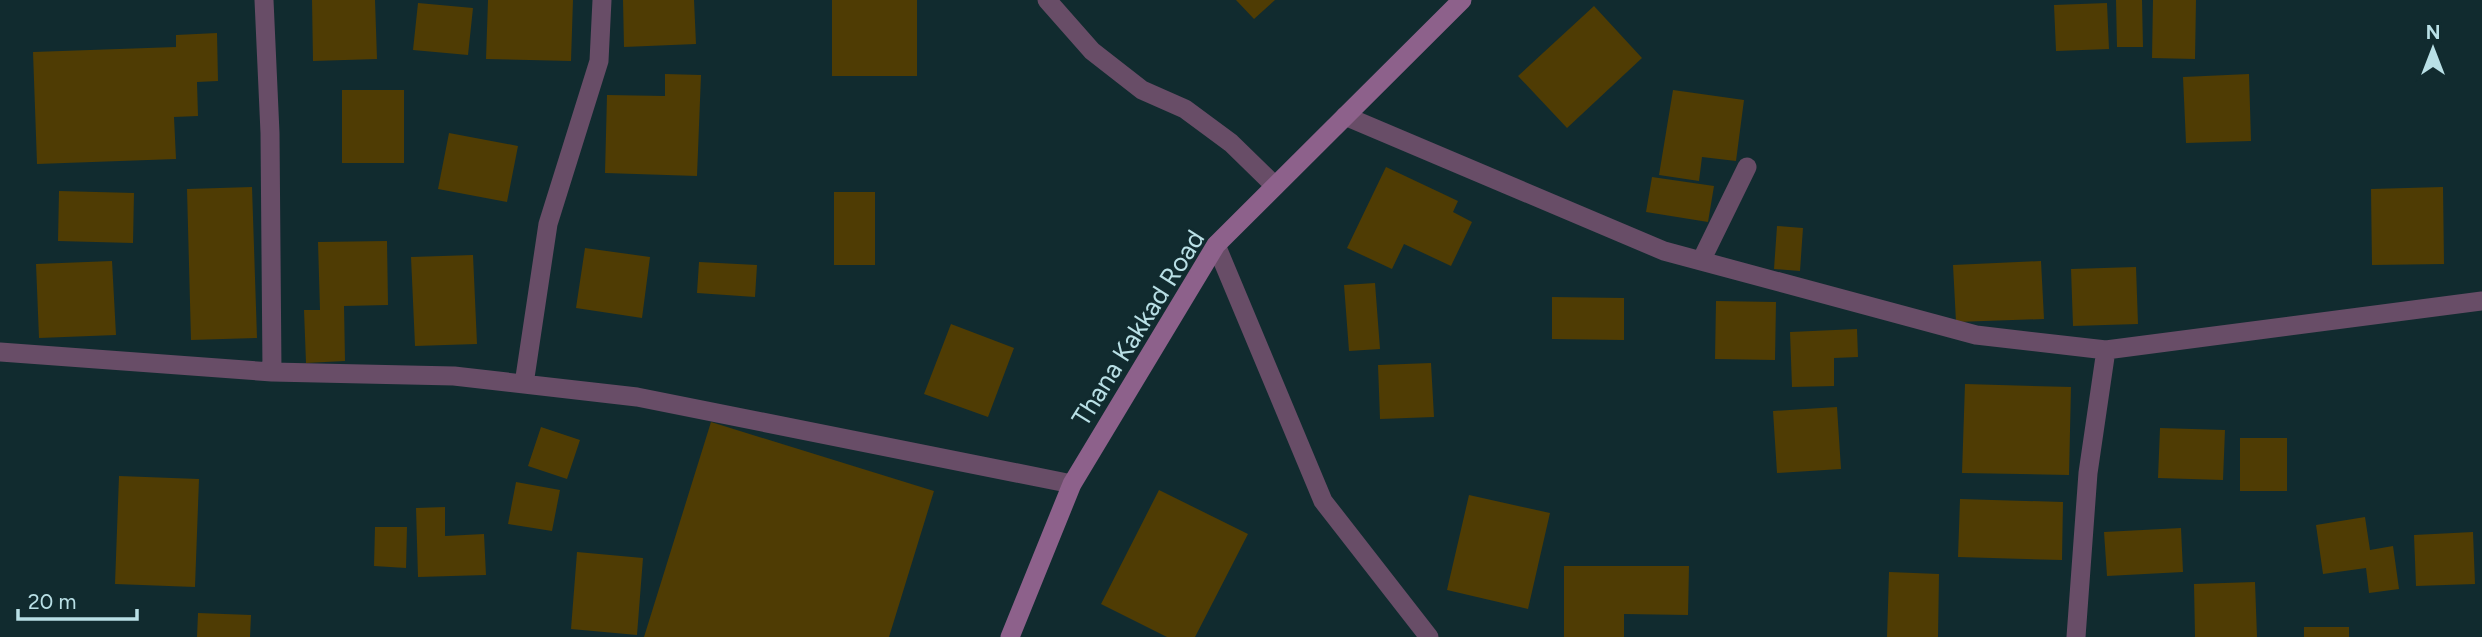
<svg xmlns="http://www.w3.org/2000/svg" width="2482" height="637" font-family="Figtree,sans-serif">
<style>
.building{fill:#4f3c04}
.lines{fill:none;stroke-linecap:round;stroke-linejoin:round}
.minor{stroke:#684d67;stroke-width:19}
.secondary{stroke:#8d618b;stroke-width:19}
.labels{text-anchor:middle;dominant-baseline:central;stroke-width:5;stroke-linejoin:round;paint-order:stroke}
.street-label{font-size:26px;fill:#b9e0e6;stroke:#112b2f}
</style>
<rect width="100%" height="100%" fill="#112b2f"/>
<path class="building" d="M 312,0 L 375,0 L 377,59 L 313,61 Z
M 488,0 L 573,0 L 571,61 L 486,59 Z
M 623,0 L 694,0 L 696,44 L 624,47 Z
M 832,0 L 917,0 L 917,76 L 832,76 Z
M 1236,0 L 1275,0 L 1254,19 Z
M 2116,0 L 2142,0 L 2143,47 L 2117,47 Z
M 2153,0 L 2196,0 L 2195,59 L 2152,58 Z
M 418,3 L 473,8 L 468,55 L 413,50 Z
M 2107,3 L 2109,49 L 2056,51 L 2054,5 Z
M 1594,6 L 1642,58 L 1567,128 L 1518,76 Z
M 217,33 L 218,81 L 197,82 L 198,116 L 174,117 L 176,159 L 37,164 L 33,52 L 176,47 L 176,35 Z
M 665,74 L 701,75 L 697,176 L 605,173 L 607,95 L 665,96 Z
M 2249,74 L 2251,141 L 2186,143 L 2183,77 Z
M 342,90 L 404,90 L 404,163 L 342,163 Z
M 1673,90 L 1744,100 L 1736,161 L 1702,157 L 1699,181 L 1659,175 Z
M 449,133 L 518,146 L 507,202 L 438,189 Z
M 1386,167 L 1458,201 L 1453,212 L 1472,222 L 1451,266 L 1404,244 L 1392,269 L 1347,248 Z
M 1652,177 L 1714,186 L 1708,222 L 1646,212 Z
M 252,187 L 257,338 L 191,340 L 187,189 Z
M 2443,187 L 2444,264 L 2372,265 L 2371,189 Z
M 59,191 L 134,193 L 133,243 L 58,241 Z
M 834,192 L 875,192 L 875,265 L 834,265 Z
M 1777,226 L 1803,228 L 1800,271 L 1774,269 Z
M 387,241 L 388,305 L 344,306 L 345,361 L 306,363 L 304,310 L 320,310 L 318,242 Z
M 585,248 L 650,257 L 642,318 L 576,308 Z
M 473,255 L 477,344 L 415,346 L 411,257 Z
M 112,261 L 116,335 L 39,338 L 36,264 Z
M 2041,261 L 2044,319 L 1956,322 L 1953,265 Z
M 699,262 L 757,265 L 755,297 L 697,293 Z
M 2136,267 L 2138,324 L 2073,326 L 2071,269 Z
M 1375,283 L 1380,349 L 1349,351 L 1344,285 Z
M 1552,297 L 1624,298 L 1624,340 L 1552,339 Z
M 1716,301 L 1776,302 L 1775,360 L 1715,359 Z
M 951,324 L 1014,348 L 988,417 L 924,394 Z
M 1857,329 L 1858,357 L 1834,358 L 1834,386 L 1792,387 L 1790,332 Z
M 1431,363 L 1434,417 L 1380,419 L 1378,365 Z
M 1965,384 L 2071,387 L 2069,475 L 1962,473 Z
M 1837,407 L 1841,469 L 1777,473 L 1773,411 Z
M 711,422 L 934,491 L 889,637 L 644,637 Z
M 541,427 L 580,440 L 567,479 L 528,466 Z
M 2160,428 L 2225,430 L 2223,480 L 2158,478 Z
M 2240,438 L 2287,438 L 2287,491 L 2240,491 Z
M 119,476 L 199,479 L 195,587 L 115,584 Z
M 516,482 L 560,490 L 552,531 L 508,524 Z
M 1159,490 L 1248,534 L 1195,637 L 1167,637 L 1101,604 Z
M 1469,495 L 1550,513 L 1528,609 L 1447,590 Z
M 1960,499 L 2063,502 L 2062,560 L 1958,557 Z
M 445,507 L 445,536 L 484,534 L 486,575 L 418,577 L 416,508 Z
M 2365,517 L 2370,550 L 2393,546 L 2399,589 L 2369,593 L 2366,568 L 2323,574 L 2316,525 Z
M 375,527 L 407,527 L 406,568 L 374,566 Z
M 2181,528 L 2183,572 L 2107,576 L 2104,532 Z
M 2473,532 L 2475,584 L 2416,586 L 2414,535 Z
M 577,552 L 643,558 L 637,635 L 571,629 Z
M 1564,566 L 1689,566 L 1688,615 L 1624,614 L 1624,637 L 1564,637 Z
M 1889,572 L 1939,574 L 1938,637 L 1887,637 Z
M 2255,582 L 2257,637 L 2195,637 L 2194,584 Z
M 198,613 L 251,615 L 250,637 L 197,637 Z
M 2304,627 L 2349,627 L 2349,637 L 2304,637 Z"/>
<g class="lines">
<path class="minor" d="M 264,0 L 270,133 L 272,372
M 1047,0 L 1092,51 L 1142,90 L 1185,109 L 1231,143 L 1275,186
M 1345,116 L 1664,251 L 1976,335 L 2106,350 L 2482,301
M 1216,245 L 1323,501 L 1429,637
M 1701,261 L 1747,167
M 0,352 L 272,372 L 454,376 L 637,397 L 1072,484
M 524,384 L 548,224 L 599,61 L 602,0
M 2076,637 L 2088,473 L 2106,350"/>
<path class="secondary" d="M 1010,637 L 1072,484 L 1216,245 L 1462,0"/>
</g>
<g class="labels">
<g class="street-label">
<text transform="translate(1138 328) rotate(-58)">Thana Kakkad Road</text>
</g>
</g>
<g transform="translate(2433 49)" stroke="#112b2f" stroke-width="5" paint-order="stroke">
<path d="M0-5L12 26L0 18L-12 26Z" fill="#b9e0e6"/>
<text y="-10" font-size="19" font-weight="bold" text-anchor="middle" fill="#b9e0e6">N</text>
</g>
<path d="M18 609v10h119v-10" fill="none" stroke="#b9e0e6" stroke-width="3.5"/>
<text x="28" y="609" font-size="21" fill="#b9e0e6" stroke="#112b2f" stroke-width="5" paint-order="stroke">20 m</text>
</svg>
